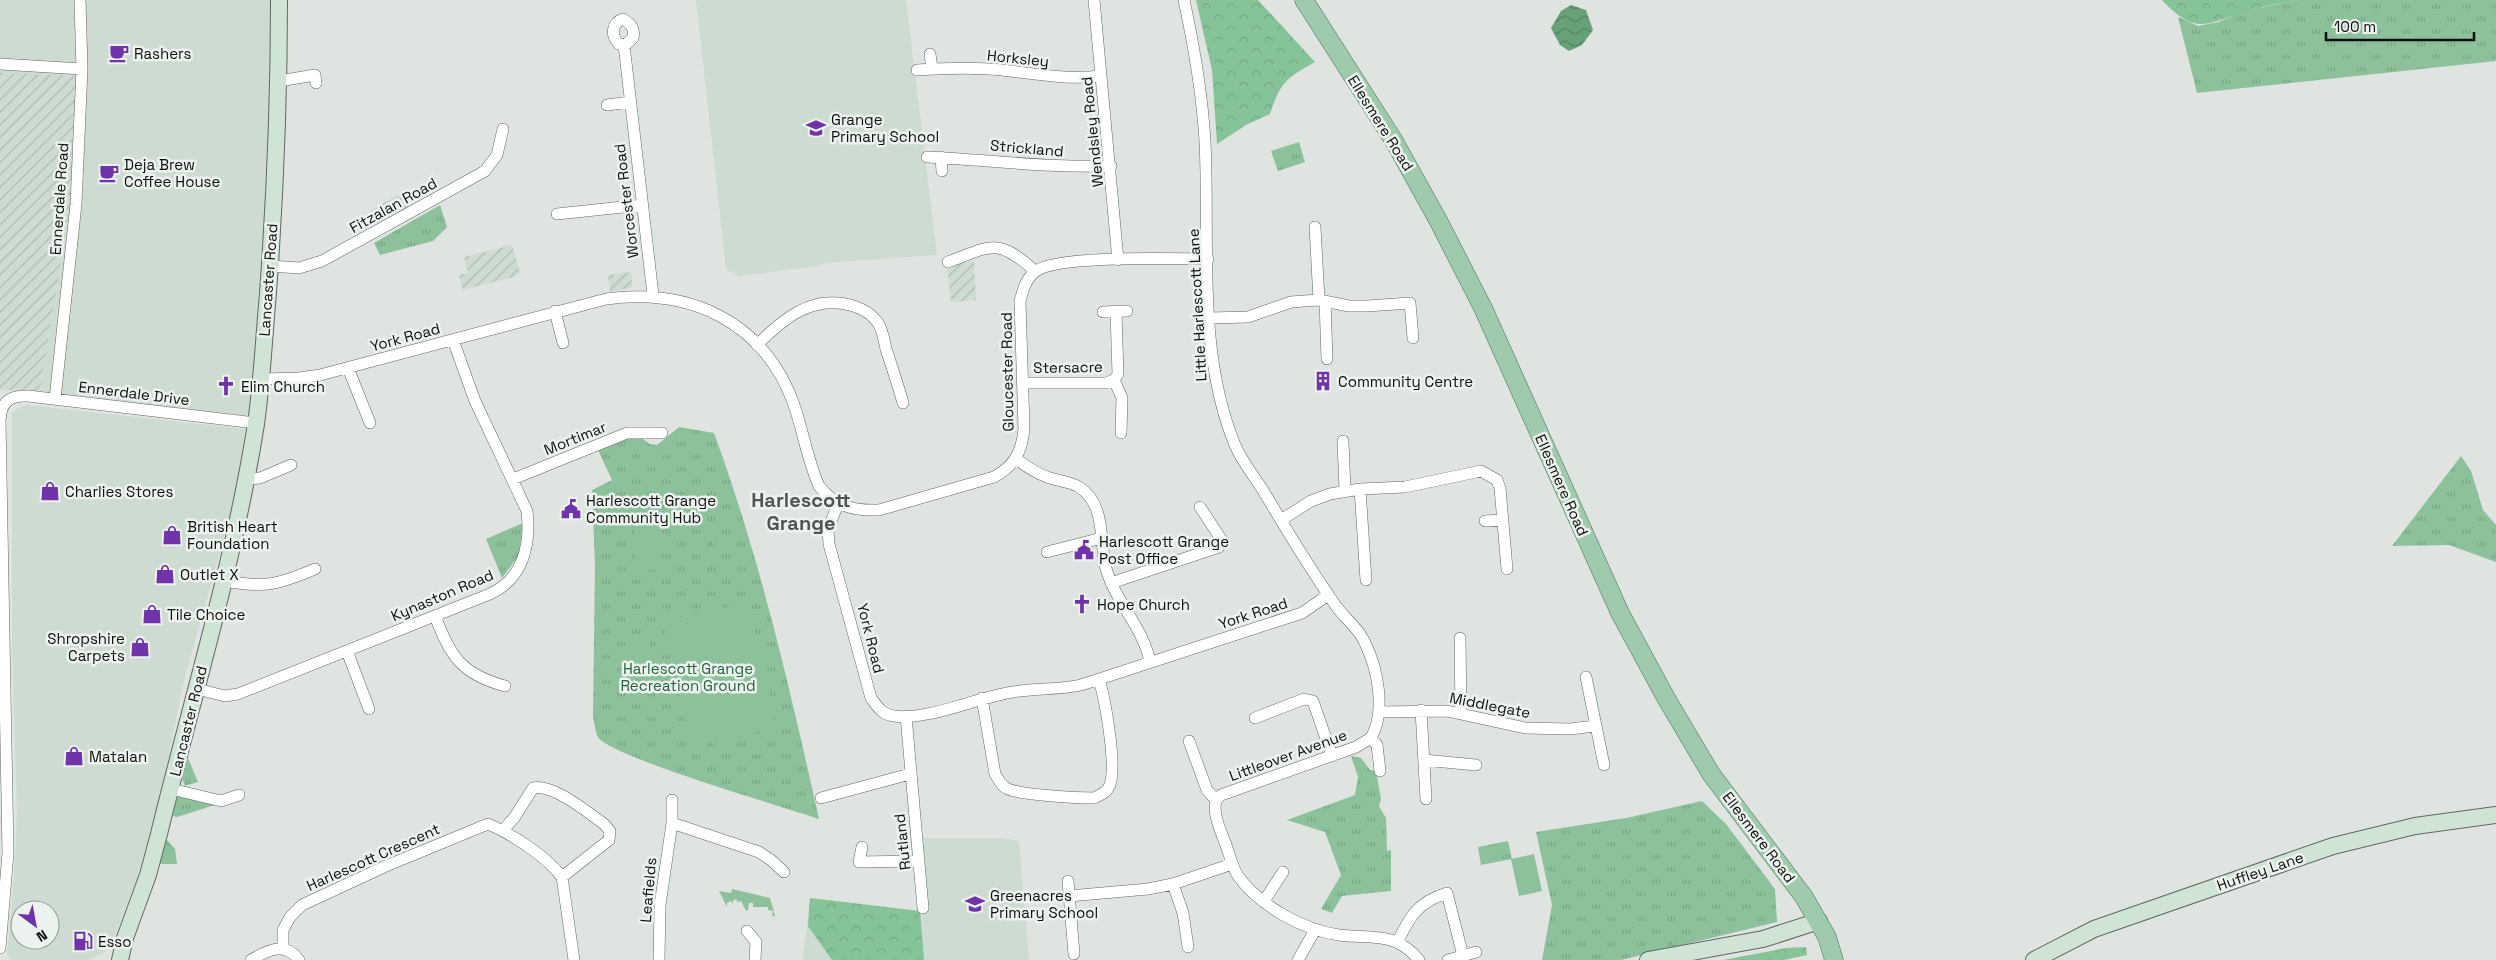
<svg xmlns="http://www.w3.org/2000/svg" width="2496" height="960" font-family="'Space Grotesk',sans-serif">
<style>
.built{fill:#cedbd1;fill-rule:evenodd}
.industrial{fill:url(#industrial-furrows)}
.grass{fill:url(#grass-tufts)}
.forest{fill:url(#forest-crowns)}
.garden{fill:#8dc19c}
.water{fill:url(#water-waves)}
.lines{fill:none;stroke-linecap:round;stroke-linejoin:round}
.street-casing{stroke:#626763;stroke-width:12}
.secondary-casing{stroke:#626763;stroke-width:18}
.primary-casing{stroke:#447153;stroke-width:19}
.street{stroke:#fff;stroke-width:11}
.secondary{stroke:#d0e4d6;stroke-width:16}
.primary{stroke:#a0caae;stroke-width:18}
.labels{text-anchor:middle;dominant-baseline:central;stroke-width:5;stroke-linejoin:round;paint-order:stroke}
.poi-label{font-size:15px;fill:#0d0f0d;stroke:#ecf2ed;text-anchor:start}
.street-label{font-size:15px;fill:#0d0f0d;stroke:#ecf2ed}
.park-label{font-size:15px;fill:#22643c;stroke:#ecf2ed}
.district-label{font-size:20px;font-weight:bold;fill:#525653;stroke:#ecf2ed}
</style>
<defs>
<pattern id="industrial-furrows" width="10" height="10" patternUnits="userSpaceOnUse" patternTransform="scale(1.25)"><rect width="10" height="10" fill="#cedbd1"/><path d="M-1 1l2-2M0 10L10 0M9 11l2-2" fill="none" stroke="#b0bbb2"/></pattern>
<pattern id="grass-tufts" width="24" height="20" patternUnits="userSpaceOnUse" patternTransform="scale(1.25)"><rect width="24" height="20" fill="#8dc19c"/><path d="M3 7l-1-3M5 7V3M7 7l1-3M15 17l-1-3M17 17v-4M19 17l1-3" fill="none" stroke="#78a585"/></pattern>
<pattern id="forest-crowns" width="20" height="18" patternUnits="userSpaceOnUse" patternTransform="scale(1.25)"><rect width="20" height="18" fill="#87c399"/><path d="M2 6a3 3 0 1 1 6 0M12 15a3 3 0 1 1 6 0" fill="none" stroke="#73a683"/></pattern>
<pattern id="water-waves" width="16" height="10" patternUnits="userSpaceOnUse" patternTransform="scale(1.25)"><rect width="16" height="10" fill="#66a179"/><path d="M0 5q4-4 8 0t8 0" fill="none" stroke="#528262"/></pattern>
</defs>
<rect width="100%" height="100%" fill="#dfe4e0"/>
<path class="built" d="M 0,0 L 270,0 L 273,80 L 263,267 L 255,373 L 248,417 L 40,391 L 75,173 L 76,76 L 0,73 Z
M 696,0 L 906,0 L 937,255 L 824,263 L 819,266 L 739,276 L 726,269 Z
M 25,405 L 246,429 L 234,503 L 184,680 L 162,790 L 138,875 L 110,949 L 90,960 L 12,960 L 7,955 L 14,878 L 17,813 L 12,643 L 12,412 ZM 20,910 L 50,910 L 50,940 L 20,940 Z
M 922,838 L 1002,838 L 1019,841 L 1029,960 L 803,960 L 810,898 L 927,912 Z"/>
<path class="industrial" d="M 0,73 L 77,76 L 75,173 L 40,391 L 0,390 Z
M 402,193 L 410,208 L 379,225 L 371,210 Z
M 512,245 L 520,273 L 514,277 L 463,290 L 459,275 L 468,273 L 464,257 Z
M 974,261 L 976,300 L 951,302 L 947,266 Z
M 631,272 L 632,287 L 610,292 L 608,275 Z"/>
<path class="grass" d="M 2298,0 L 2496,0 L 2496,61 L 2197,93 L 2178,17 L 2198,26 L 2218,22 L 2245,11 Z
M 1299,142 L 1305,162 L 1278,171 L 1271,151 Z
M 440,205 L 447,227 L 433,241 L 380,255 L 374,243 Z
M 679,427 L 714,433 C 760,558 790,689 819,819 C 787,808 608,756 598,737 C 595,732 595,724 593,718 L 595,564 L 592,490 L 612,480 L 598,450 L 637,435 L 650,444 L 657,445 Z
M 2461,456 L 2471,471 L 2483,510 L 2496,525 L 2496,562 L 2449,545 L 2392,546 Z
M 523,523 L 519,555 L 502,578 L 486,539 Z
M 1351,756 L 1361,758 L 1370,770 L 1376,771 L 1381,799 L 1379,806 L 1386,818 L 1387,851 L 1391,850 L 1391,891 L 1342,896 L 1332,913 L 1321,909 L 1341,875 L 1325,832 L 1287,820 L 1355,795 L 1358,777 Z
M 188,758 L 198,782 L 185,786 L 182,778 Z
M 181,796 L 218,804 L 177,817 L 173,816 L 177,797 Z
M 1702,801 L 1726,824 L 1775,889 L 1777,922 L 1621,960 L 1542,960 L 1552,905 L 1536,832 L 1626,818 Z
M 166,839 L 175,849 L 177,864 L 159,864 Z
M 1508,841 L 1512,859 L 1481,865 L 1478,847 Z"/>
<path class="forest" d="M 1196,0 L 1258,0 L 1315,62 C 1285,79 1281,82 1270,114 L 1246,125 L 1217,144 L 1212,70 Z
M 2162,0 L 2298,0 C 2280,4 2262,6 2245,12 C 2204,24 2196,36 2162,0 Z
M 810,898 L 920,911 L 924,960 L 832,960 L 808,926 Z
M 1806,947 L 1807,955 L 1784,960 L 1723,960 L 1786,948 Z"/>
<path class="garden" d="M 634,528 L 656,528 L 657,570 L 636,570 Z
M 749,602 L 776,728 L 691,747 L 664,621 Z
M 632,641 L 649,641 L 649,671 L 631,670 Z
M 1534,854 L 1542,891 L 1519,896 L 1511,859 Z
M 732,889 L 770,898 L 775,916 L 772,916 L 773,911 L 768,910 L 768,907 L 753,907 L 753,903 L 749,903 L 748,910 L 746,911 L 741,901 L 738,902 L 736,899 L 733,901 L 733,904 L 731,901 L 727,903 L 727,907 L 719,891 L 731,893 Z"/>
<path class="water" d="M 1571,5 L 1586,10 L 1593,30 L 1582,45 L 1569,51 L 1560,45 L 1551,28 L 1561,11 Z"/>
<g class="lines">
<defs>
<path id="street" d="M 1094,0 L 1118,260
M 1184,0 C 1194,46 1202,93 1205,141 C 1210,241 1196,350 1235,445 C 1242,462 1255,477 1264,492 C 1287,531 1310,569 1336,606 C 1345,619 1359,628 1365,643 C 1378,669 1386,712 1371,738 L 1377,745 L 1380,771
M 623,19 C 631,24 635,28 633,38 L 625,45 L 619,44 C 610,35 612,23 623,19 Z
M 624,45 L 653,295
M 930,54 L 932,69
M 0,64 L 82,69
M 917,70 C 945,68 974,67 1002,70 C 1036,74 1067,80 1101,76
M 279,81 L 315,75 L 316,83
M 607,105 L 630,102
M 927,157 C 988,160 1050,168 1111,166
M 941,157 L 942,171
M 557,214 L 642,205
M 1315,227 L 1319,300
M 948,262 C 991,246 997,237 1035,271
M 270,266 L 299,268 L 322,261 L 485,171 L 497,155 L 503,129
M 1325,301 L 1327,359
M 555,311 L 563,343
M 1103,312 L 1127,311
M 1116,312 L 1118,374 L 1114,380 L 1122,398 L 1121,433
M 1210,318 L 1248,317 L 1291,302 L 1304,301 L 1319,300 L 1349,306 L 1367,306 L 1410,303 L 1413,338
M 757,345 C 783,319 811,295 850,305 C 861,308 872,314 878,323 C 883,331 884,340 886,349 C 892,367 898,385 903,403
M 348,368 L 370,423
M 262,379 L 299,378 L 320,375 L 606,299 C 689,288 762,320 793,402 C 803,430 807,459 819,486 C 835,506 853,511 879,510 L 994,477 C 1014,466 1022,452 1024,429 L 1020,301 C 1023,290 1026,278 1036,271 C 1058,255 1175,259 1208,259
M 1023,383 L 1106,383 L 1114,380
M 55,399 L 76,204 L 82,69 L 80,0
M 1343,441 L 1345,491
M 1016,459 C 1027,467 1037,474 1050,478 C 1059,481 1071,482 1079,487 C 1105,503 1100,539 1105,565 C 1114,601 1143,626 1150,662
M 246,479 L 260,478 L 291,465
M 513,479 L 627,433 L 662,433
M 1360,489 L 1366,580
M 838,504 L 828,529 L 829,544 L 871,698 C 877,706 882,715 894,716 C 927,721 978,697 1013,692 C 1036,688 1058,690 1081,685 L 1302,613 L 1328,595
M 1281,520 L 1311,501 L 1330,494 L 1360,489 L 1405,487 L 1481,471 L 1497,480 L 1500,488 L 1507,569
M 1485,521 L 1503,520
M 1047,552 L 1102,538
M 225,581 C 265,588 277,585 315,569
M 1111,583 L 1219,547 L 1221,539 L 1200,507
M 435,616 C 451,657 461,674 505,686
M 1460,638 L 1461,713
M 347,651 L 369,709
M 1586,677 L 1604,765
M 197,689 L 225,696 L 238,694 L 490,594 C 523,579 531,545 527,511 L 475,401 L 453,340
M 982,698 L 995,774 C 999,780 1001,786 1008,789 C 1022,795 1077,798 1094,798 C 1100,795 1106,793 1109,787 C 1118,770 1105,699 1099,680
M 1421,710 L 1426,799
M 1379,712 L 1447,711 L 1525,728 L 1570,729 L 1595,726
M 906,716 L 923,908
M 1255,718 L 1304,699 L 1313,701 L 1332,756
M 1189,741 L 1207,790 L 1216,800
M 1424,760 L 1476,765
M 171,789 L 221,801 L 239,795
M 821,798 L 910,774
M 1216,800 C 1212,815 1222,833 1227,848 C 1230,857 1233,868 1238,876 C 1260,906 1303,930 1339,935 C 1372,939 1395,931 1419,960
M 1216,800 L 1221,795 L 1356,747 L 1371,738
M 672,823 L 759,852 L 771,860 L 784,872
M 503,830 L 514,818 L 533,788 C 554,784 587,812 604,824 L 610,831 L 609,840 L 562,877
M 862,847 L 859,862 L 919,861
M 1068,881 L 1074,954
M 1173,884 L 1183,913 L 1188,947
M 1069,896 L 1148,889 L 1173,884 L 1232,864
M 1264,901 L 1283,872
M 747,931 L 756,942 L 755,960
M 1398,941 C 1410,916 1418,902 1447,893 L 1463,956
M 0,948 L 8,853 L 0,420 C 1,402 10,395 28,396 L 256,423
M 283,948 L 283,930 L 290,917 L 302,905 L 386,866 L 488,824 C 512,834 546,856 562,877 L 574,960
M 251,960 C 268,950 285,941 299,960
M 659,960 L 660,905 L 672,823 L 672,800
M 1298,960 L 1315,930
M 1448,960 L 1476,952"/>
<path id="secondary" d="M 120,960 L 125,938 L 148,875 L 159,834 C 192,698 234,563 256,424 C 262,381 264,337 268,293 C 275,196 279,98 279,0
M 1648,960 L 1763,939 L 1819,921
M 2034,960 L 2094,929 L 2333,846 L 2415,826 L 2496,815"/>
<path id="primary" d="M 1304,0 L 1394,141 L 1439,222 L 1483,308 L 1620,613 L 1666,698 L 1711,774 L 1804,897 L 1827,937 L 1834,960"/>
</defs>
<use href="#street" class="street-casing"/>
<use href="#secondary" class="secondary-casing"/>
<use href="#primary" class="primary-casing"/>
<use href="#street" class="street"/>
<use href="#secondary" class="secondary"/>
<use href="#primary" class="primary"/>
</g>
<defs>
<symbol id="cafe-bare" viewBox="-9 -9 18 18"><path d="M-5.5-4.5H6V0H3Q3 3.5 0 3.5H-2.5Q-5.5 3.5-5.5 0ZM3-3.2v2h1.7v-2ZM-6 4.5H4V6H-6Z" fill="#7033a9" stroke="#ecf2ed" stroke-width="2.5" paint-order="stroke"/></symbol>
<symbol id="school-bare" viewBox="-9 -9 18 18"><path d="M0-5L7-2L0 1L-7-2ZM-4 1L0 2.5L4 1V4Q0 6-4 4Z" fill="#7033a9" stroke="#ecf2ed" stroke-width="2.5" paint-order="stroke"/></symbol>
<symbol id="building-bare" viewBox="-9 -9 18 18"><path d="M-4-6H4V6H1V3H-1V6H-4ZM-2.5-4.3h1.7v1.8h-1.7ZM.8-4.3h1.7v1.8H.8ZM-2.5-1h1.7V.8h-1.7ZM.8-1h1.7V.8H.8Z" fill="#7033a9" stroke="#ecf2ed" stroke-width="2.5" paint-order="stroke"/></symbol>
<symbol id="church-bare" viewBox="-9 -9 18 18"><path d="M-1.2-6h2.4v3.5h3.3v2.4h-3.3V6h-2.4V-.1h-3.3v-2.4h3.3Z" fill="#7033a9" stroke="#ecf2ed" stroke-width="2.5" paint-order="stroke"/></symbol>
<symbol id="shop-bare" viewBox="-9 -9 18 18"><path d="M-5-2.5h2.3a2.7 3.5 0 0 1 5.4 0H5L5.5 6h-11ZM-1.5-2.5h3a1.5 2.3 0 0 0-3 0Z" fill="#7033a9" stroke="#ecf2ed" stroke-width="2.5" paint-order="stroke"/></symbol>
<symbol id="civic-bare" viewBox="-9 -9 18 18"><path d="M-.6-6.5H3V-4.5H.6V-3L4-1V1h2V6H-6V1h2V-1L-.6-3ZM-1.2 2.5V6h2.4V2.5Z" fill="#7033a9" stroke="#ecf2ed" stroke-width="2.5" paint-order="stroke"/></symbol>
<symbol id="fuel-bare" viewBox="-9 -9 18 18"><path d="M-5.5-6h7V0h2V4h1.3V-2.5L3-4.5l.8-.8L6-3V5H2.5V1h-1V6h-7ZM-4.2-4.7v3.2H.2V-4.7Z" fill="#7033a9" stroke="#ecf2ed" stroke-width="2.5" paint-order="stroke"/></symbol>
</defs>
<g fill-rule="evenodd">
<use href="#cafe-bare" x="105" y="39" width="28" height="28"/>
<use href="#school-bare" x="802" y="114" width="28" height="28"/>
<use href="#cafe-bare" x="95" y="159" width="28" height="28"/>
<use href="#building-bare" x="1309" y="367" width="28" height="28"/>
<use href="#church-bare" x="212" y="372" width="28" height="28"/>
<use href="#shop-bare" x="36" y="477" width="28" height="28"/>
<use href="#civic-bare" x="557" y="495" width="28" height="28"/>
<use href="#shop-bare" x="158" y="521" width="28" height="28"/>
<use href="#civic-bare" x="1070" y="536" width="28" height="28"/>
<use href="#shop-bare" x="151" y="560" width="28" height="28"/>
<use href="#church-bare" x="1068" y="590" width="28" height="28"/>
<use href="#shop-bare" x="138" y="600" width="28" height="28"/>
<use href="#shop-bare" x="126" y="633" width="28" height="28"/>
<use href="#shop-bare" x="60" y="742" width="28" height="28"/>
<use href="#school-bare" x="961" y="890" width="28" height="28"/>
<use href="#fuel-bare" x="69" y="927" width="28" height="28"/>
</g>
<g class="labels">
<g class="poi-label">
<text x="134" y="53">Rashers</text>
<text x="831" y="119">Grange<tspan x="831" dy="17">Primary School</tspan></text>
<text x="124" y="164">Deja Brew<tspan x="124" dy="17">Coffee House</tspan></text>
<text x="1338" y="381">Community Centre</text>
<text x="241" y="386">Elim Church</text>
<text x="65" y="491">Charlies Stores</text>
<text x="586" y="500">Harlescott Grange<tspan x="586" dy="17">Community Hub</tspan></text>
<text x="187" y="526">British Heart<tspan x="187" dy="17">Foundation</tspan></text>
<text x="1099" y="541">Harlescott Grange<tspan x="1099" dy="17">Post Office</tspan></text>
<text x="180" y="574">Outlet X</text>
<text x="1097" y="604">Hope Church</text>
<text x="167" y="614">Tile Choice</text>
<text x="125" y="638" text-anchor="end">Shropshire<tspan x="125" dy="17">Carpets</tspan></text>
<text x="89" y="756">Matalan</text>
<text x="990" y="895">Greenacres<tspan x="990" dy="17">Primary School</tspan></text>
<text x="98" y="941">Esso</text>
</g>
<g class="street-label">
<text transform="translate(1018 58) rotate(6)">Horksley</text>
<text transform="translate(1381 123) rotate(58)">Ellesmere Road</text>
<text transform="translate(1092 132) rotate(-96)">Wendsley Road</text>
<text transform="translate(1027 148) rotate(5)">Strickland</text>
<text transform="translate(59 199) rotate(-86)">Ennerdale Road</text>
<text transform="translate(626 201) rotate(-97)">Worcester Road</text>
<text transform="translate(393 205) rotate(-29)">Fitzalan Road</text>
<text transform="translate(268 280) rotate(-86)">Lancaster Road</text>
<text transform="translate(1197 305) rotate(-93)">Little Harlescott Lane</text>
<text transform="translate(405 337) rotate(-15)">York Road</text>
<text transform="translate(1068 367) rotate(-1)">Stersacre</text>
<text transform="translate(1007 372) rotate(-91)">Gloucester Road</text>
<text transform="translate(134 393) rotate(7)">Ennerdale Drive</text>
<text transform="translate(575 438) rotate(-22)">Mortimar</text>
<text transform="translate(1562 485) rotate(66)">Ellesmere Road</text>
<text transform="translate(442 595) rotate(-23)">Kynaston Road</text>
<text transform="translate(1253 613) rotate(-18)">York Road</text>
<text transform="translate(871 638) rotate(76)">York Road</text>
<text transform="translate(1490 705) rotate(11)">Middlegate</text>
<text transform="translate(188 721) rotate(-76)">Lancaster Road</text>
<text transform="translate(1288 755) rotate(-20)">Littleover Avenue</text>
<text transform="translate(1759 837) rotate(53)">Ellesmere Road</text>
<text transform="translate(902 842) rotate(-96)">Rutland</text>
<text transform="translate(373 857) rotate(-24)">Harlescott Crescent</text>
<text transform="translate(2260 871) rotate(-19)">Huffley Lane</text>
<text transform="translate(648 890) rotate(-85)">Leafields</text>
</g>
<g class="park-label">
<text x="688" y="668">Harlescott Grange<tspan x="688" dy="17">Recreation Ground</tspan></text>
</g>
<g class="district-label">
<text x="801" y="500">Harlescott<tspan x="801" dy="23">Grange</tspan></text>
</g>
</g>
<g transform="translate(35 925) rotate(148)"><circle r="24" fill="#ecf2ed" stroke="#939793"/>
<path d="M0-4L9 19L0 12L-9 19Z" fill="#7033a9"/>
<text y="-8" font-size="14" font-weight="bold" text-anchor="middle" fill="#0d0f0d">N</text>
</g>
<path d="M2326 32v8h148v-8" fill="none" stroke="#0d0f0d" stroke-width="2.5"/>
<text x="2334" y="32" font-size="15" fill="#0d0f0d" stroke="#ecf2ed" stroke-width="4" paint-order="stroke">100 m</text>
</svg>
